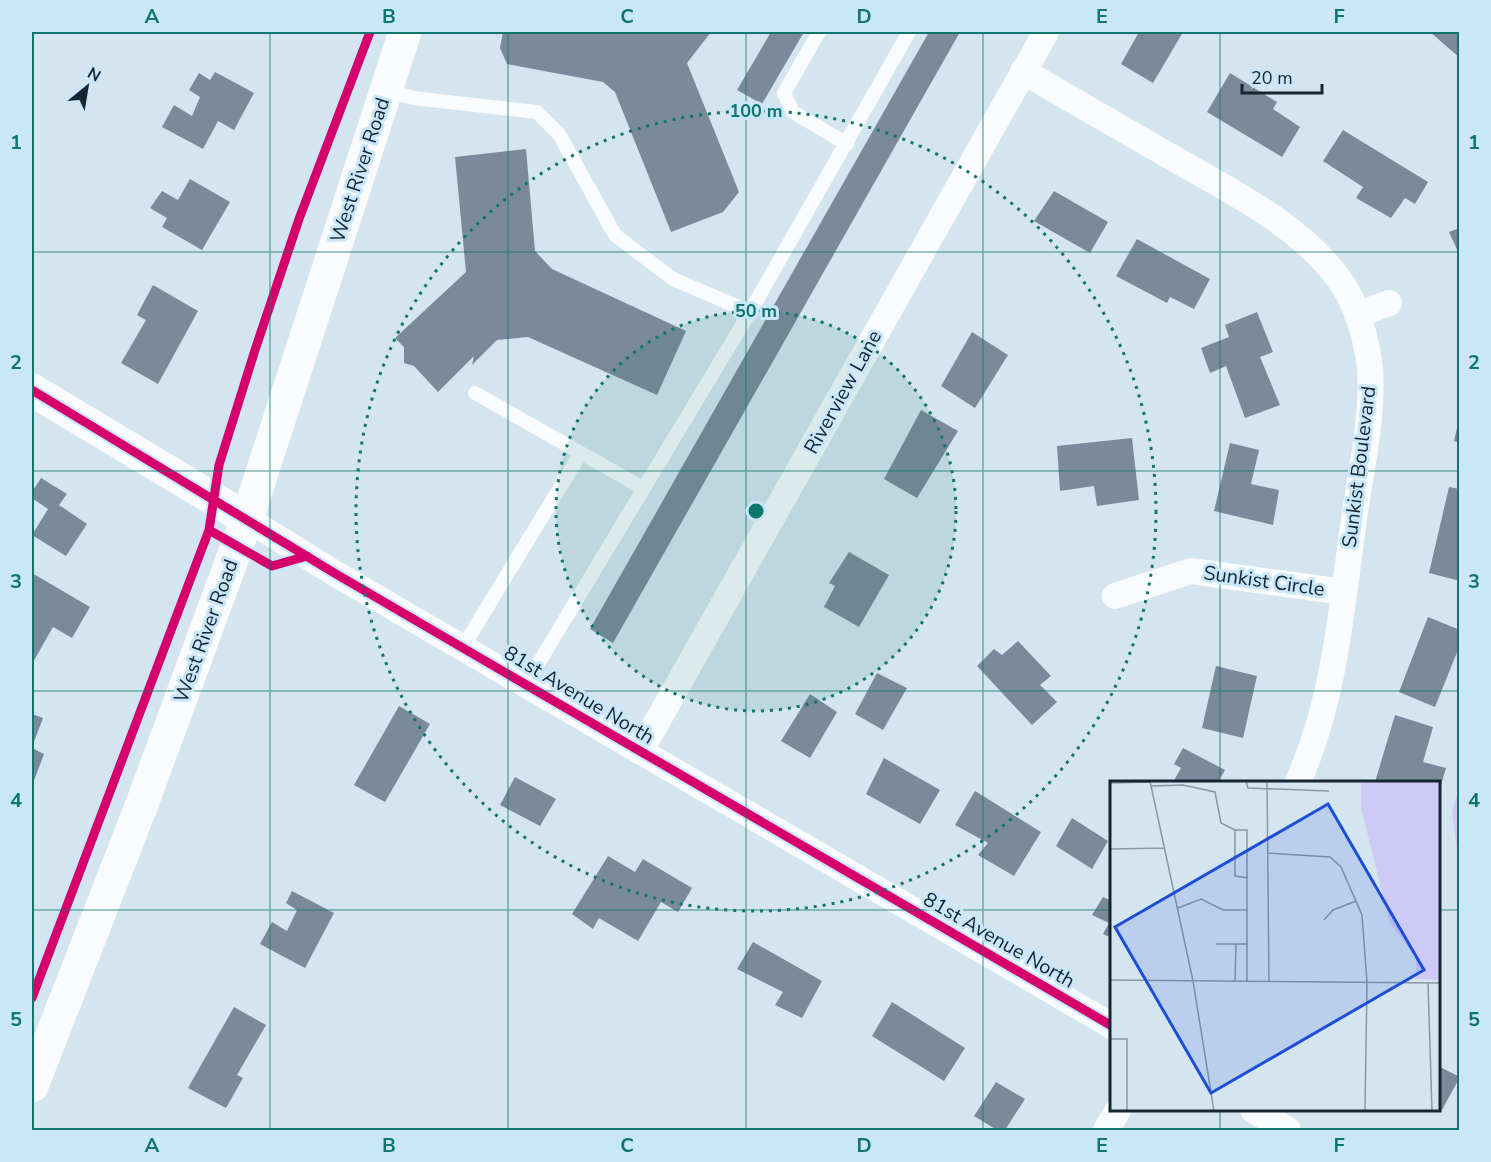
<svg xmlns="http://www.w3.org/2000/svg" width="1491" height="1162" font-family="'Nunito Sans',sans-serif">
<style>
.green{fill:#cecaf6}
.building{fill:#7a8a9a}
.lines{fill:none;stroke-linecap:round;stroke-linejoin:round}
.lane{stroke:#f9fbfd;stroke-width:14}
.street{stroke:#f9fbfd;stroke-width:26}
.secondary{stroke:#f9fbfd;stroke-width:33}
.cycleway-casing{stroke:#cae7fa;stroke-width:13}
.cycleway{stroke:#d6006c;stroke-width:9}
.grid{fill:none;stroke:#0f766e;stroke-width:1.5;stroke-opacity:0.55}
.ring{fill:none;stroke:#0f766e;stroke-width:3;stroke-dasharray:3 6}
.labels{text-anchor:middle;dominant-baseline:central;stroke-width:6;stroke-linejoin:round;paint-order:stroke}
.street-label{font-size:20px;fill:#132632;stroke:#cae7fa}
.inset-road{fill:none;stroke:#8799a3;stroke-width:1.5}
.view{fill:#1d4ed8;fill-opacity:0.15;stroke:#1d4ed8;stroke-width:3}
.inset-edge{fill:none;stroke:#132632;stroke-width:3}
.centre{fill:#0f766e;stroke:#cae7fa;stroke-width:3}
.ring-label{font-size:18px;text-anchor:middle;font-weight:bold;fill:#0f766e;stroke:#cae7fa;stroke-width:6;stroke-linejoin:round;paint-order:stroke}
.neatline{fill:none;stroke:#0f766e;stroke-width:2}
.grid-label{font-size:20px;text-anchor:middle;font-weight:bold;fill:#0f766e}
</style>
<rect width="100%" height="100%" fill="#d5e5ef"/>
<path class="green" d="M 1459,786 L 1459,866 L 1452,812 Z"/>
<path class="building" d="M 503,32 L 711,32 L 687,63 L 739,192 L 723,212 L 671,232 L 615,92 L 603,82 L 507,64 L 500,48 Z
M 771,32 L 804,32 L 762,104 L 737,90 Z
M 929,32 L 960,32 L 613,643 L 590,629 Z
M 1139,32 L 1183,32 L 1153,83 L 1121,64 Z
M 1430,32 L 1460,32 L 1460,58 Z
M 215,72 L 254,93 L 234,130 L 218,121 L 203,149 L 162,127 L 174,105 L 192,116 L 200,97 L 189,90 L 199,73 L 210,80 Z
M 1230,73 L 1277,102 L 1273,109 L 1300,127 L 1282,157 L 1207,112 Z
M 1343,130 L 1428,182 L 1415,204 L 1405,198 L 1391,218 L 1356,198 L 1363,187 L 1323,161 Z
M 526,149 L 535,251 L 552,269 L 686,331 L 657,395 L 528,337 L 497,340 L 472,365 L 474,356 L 438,392 L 414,366 L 404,363 L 404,347 L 395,338 L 466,272 L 455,157 Z
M 190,179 L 230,202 L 202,250 L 162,227 L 167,218 L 150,208 L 162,191 L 178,200 Z
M 1054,191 L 1108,222 L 1090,253 L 1034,221 Z
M 1460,228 L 1460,256 L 1449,232 Z
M 1137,239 L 1210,279 L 1194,309 L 1170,297 L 1167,303 L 1116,276 Z
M 153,285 L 198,311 L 158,384 L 121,363 L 146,320 L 137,315 Z
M 1257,312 L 1273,352 L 1260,357 L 1280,405 L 1245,418 L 1226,366 L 1210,373 L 1201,348 L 1229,337 L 1225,325 Z
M 972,332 L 1008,355 L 975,408 L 941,386 Z
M 921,410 L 958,431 L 917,498 L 884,479 Z
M 1459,419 L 1460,419 L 1460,443 L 1454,441 Z
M 1132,438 L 1139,500 L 1097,506 L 1094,486 L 1060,491 L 1057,446 Z
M 1230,443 L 1259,450 L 1251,484 L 1279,490 L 1273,525 L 1214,511 Z
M 41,478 L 67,494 L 59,505 L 87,524 L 66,556 L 32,535 L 48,509 L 32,498 L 32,492 Z
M 1449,487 L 1460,489 L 1460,581 L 1429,573 Z
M 849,552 L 889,575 L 859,627 L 824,607 L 835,586 L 829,583 Z
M 32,573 L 90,607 L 72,638 L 53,627 L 32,664 Z
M 1428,617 L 1460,630 L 1460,645 L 1435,707 L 1399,692 Z
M 1018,641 L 1051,676 L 1040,685 L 1057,702 L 1032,725 L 977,666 L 994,649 L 1002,655 Z
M 1216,666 L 1257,676 L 1243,738 L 1202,728 Z
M 877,673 L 907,688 L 883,730 L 855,714 Z
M 810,694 L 837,712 L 810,758 L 781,741 Z
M 399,706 L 430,724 L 385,802 L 354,785 Z
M 32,714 L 43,718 L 32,747 Z
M 1395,715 L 1433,727 L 1423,762 L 1446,768 L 1439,792 L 1438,782 L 1375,782 Z
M 32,748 L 44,754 L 32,786 Z
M 1183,748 L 1225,770 L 1218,782 L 1173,782 L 1181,768 L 1174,764 Z
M 884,758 L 940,790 L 920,824 L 866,794 Z
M 515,777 L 556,799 L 540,826 L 500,805 Z
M 975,791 L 1041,832 L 1014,876 L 978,855 L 988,843 L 955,825 Z
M 1072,818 L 1108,841 L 1092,869 L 1056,846 Z
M 608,856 L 635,872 L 643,859 L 692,888 L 678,912 L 661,902 L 638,941 L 599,918 L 593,929 L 572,914 Z
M 292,891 L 334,913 L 305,968 L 260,944 L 272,922 L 287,931 L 297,910 L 286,903 Z
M 1103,897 L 1112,901 L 1112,938 L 1103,934 L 1109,923 L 1092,915 Z
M 753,942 L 822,981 L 802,1018 L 775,1005 L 783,992 L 737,969 Z
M 892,1002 L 965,1048 L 944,1081 L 872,1036 Z
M 234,1007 L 266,1025 L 237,1075 L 243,1078 L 226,1108 L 188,1088 Z
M 1438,1066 L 1460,1077 L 1442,1110 L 1438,1108 Z
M 996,1082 L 1025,1099 L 1005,1130 L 997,1130 L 974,1116 Z"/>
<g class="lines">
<path class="lane" d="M 819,32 L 784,93 L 793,112 L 847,144
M 386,90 L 413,98 L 537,112 L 559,134 L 615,235 L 673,279 L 750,312
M 475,393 L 581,453
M 463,647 L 581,453 L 643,488
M 526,684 L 750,312 L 909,32"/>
<path class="street" d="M 1023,71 C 1075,102 1128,132 1180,162 C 1237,195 1299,225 1339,279 C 1357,303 1367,340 1370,369 C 1374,415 1359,480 1353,526 C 1341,614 1334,701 1298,782
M 1357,315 L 1389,303
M 247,519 L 336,574 L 1112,1026
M 1115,596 L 1191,571 L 1344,592
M 640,752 L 1046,32
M 1253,1110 L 1288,1130
M 1106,1130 L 1118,1110"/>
<path class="secondary" d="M 32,390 L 247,519
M 32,1086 L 142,804 L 247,519 L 405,32"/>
<defs>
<path id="cycleway" d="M 32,390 L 336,574 L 1112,1026
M 209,530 L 272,566 L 307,556
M 32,998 L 209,530 L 219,465 L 255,350 L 299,219 L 370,32"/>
</defs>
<use href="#cycleway" class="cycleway-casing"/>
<use href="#cycleway" class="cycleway"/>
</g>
<path class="grid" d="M 270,32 L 270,1130M 508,32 L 508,1130M 746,32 L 746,1130M 983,32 L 983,1130M 1220,32 L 1220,782M 32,252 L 1460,252M 32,471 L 1460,471M 32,691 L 1460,691M 32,910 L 1112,910M 1438,910 L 1460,910M 1220,1110 L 1220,1130"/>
<circle cx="756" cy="511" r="200" fill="#0f766e" fill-opacity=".12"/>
<g class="ring">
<circle cx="756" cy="511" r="200"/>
<circle cx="756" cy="511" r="400"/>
</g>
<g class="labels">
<g class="street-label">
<text transform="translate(360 170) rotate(-72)">West River Road</text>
<text transform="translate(843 392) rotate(-61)">Riverview Lane</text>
<text transform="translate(1359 467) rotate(-83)">Sunkist Boulevard</text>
<text transform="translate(1264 581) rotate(8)">Sunkist Circle</text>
<text transform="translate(206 631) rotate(-70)">West River Road</text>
<text transform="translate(579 695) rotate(31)">81st Avenue North</text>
<text transform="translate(999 940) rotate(30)">81st Avenue North</text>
</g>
</g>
<g transform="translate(1110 781)">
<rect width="330" height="330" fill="#d5e5ef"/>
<path d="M 251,0 L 330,0 L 330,199 L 306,198 L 306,177 L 280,142 L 251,27 Z" fill="#cecaf6"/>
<path class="inset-road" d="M 40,0 L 83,200 L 104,330M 136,0 L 138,7 L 219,10M 157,0 L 159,201M 0,2 L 40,1M 41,5 L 73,4 L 105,11 L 111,42 L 125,49 L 137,49 L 137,200M 125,49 L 125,95 L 138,97M 0,68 L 54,67M 157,72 L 220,76 L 231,86 L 252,134 L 257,201 L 255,330M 68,127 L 91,118 L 113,129 L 138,129M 214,139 L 223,129 L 246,120M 106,163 L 126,163M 0,199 L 330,202M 125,200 L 126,163 L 138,163M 318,202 L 322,330M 0,258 L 17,258 L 17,330"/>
<path class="view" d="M 218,23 L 314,189 L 101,312 L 5,146 Z"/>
<rect width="330" height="330" class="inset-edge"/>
</g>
<circle cx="756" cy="511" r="9" class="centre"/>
<g class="ring-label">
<text x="756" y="117">100 m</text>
<text x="756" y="317">50 m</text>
</g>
<rect width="1491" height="1162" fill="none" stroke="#cae7fa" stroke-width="66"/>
<g transform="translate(87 87) rotate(30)" stroke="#cae7fa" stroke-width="4.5" paint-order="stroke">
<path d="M0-4.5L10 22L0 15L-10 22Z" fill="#132632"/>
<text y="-9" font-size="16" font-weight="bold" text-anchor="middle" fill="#132632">N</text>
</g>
<path d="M1242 84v9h80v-9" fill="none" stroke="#132632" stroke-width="3"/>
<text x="1251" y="84" font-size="18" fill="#132632" stroke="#cae7fa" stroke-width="4.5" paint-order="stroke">20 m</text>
<rect x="33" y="33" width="1425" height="1096" class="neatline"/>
<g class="grid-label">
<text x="152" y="23">A</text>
<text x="389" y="23">B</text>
<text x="627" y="23">C</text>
<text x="864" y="23">D</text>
<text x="1102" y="23">E</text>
<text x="1339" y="23">F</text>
<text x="16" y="149">1</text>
<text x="1474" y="149">1</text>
<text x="16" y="369">2</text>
<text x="1474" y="369">2</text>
<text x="16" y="588">3</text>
<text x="1474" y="588">3</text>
<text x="16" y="807">4</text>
<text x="1474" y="807">4</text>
<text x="16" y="1026">5</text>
<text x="1474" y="1026">5</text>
<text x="152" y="1152">A</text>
<text x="389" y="1152">B</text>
<text x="627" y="1152">C</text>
<text x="864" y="1152">D</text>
<text x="1102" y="1152">E</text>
<text x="1339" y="1152">F</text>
</g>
</svg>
